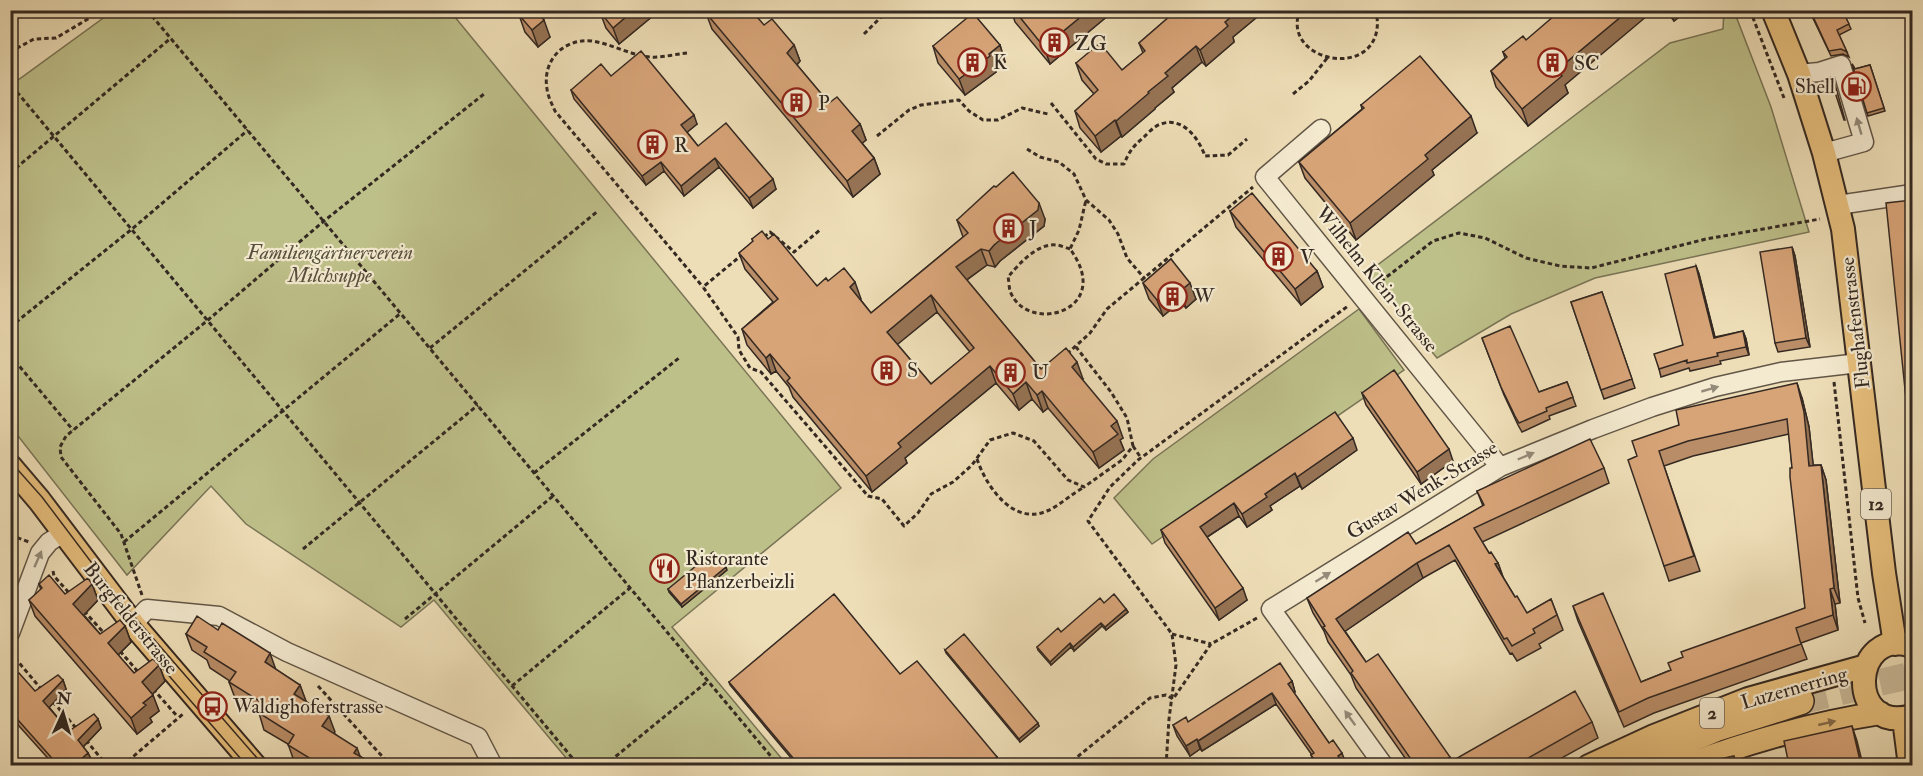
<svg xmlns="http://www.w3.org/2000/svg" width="1923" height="776" font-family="'IM FELL Double Pica',serif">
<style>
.green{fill:#bec08a;stroke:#797456;stroke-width:1.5}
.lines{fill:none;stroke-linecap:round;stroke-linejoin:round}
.highway-tunnel{stroke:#c9ba99;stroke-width:27;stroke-dasharray:27 14;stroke-linecap:butt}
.minor-casing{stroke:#625647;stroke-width:21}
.major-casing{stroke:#342922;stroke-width:26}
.highway-casing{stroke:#342922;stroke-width:30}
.path{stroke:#342922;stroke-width:3;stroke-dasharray:4.5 3;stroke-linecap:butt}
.minor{stroke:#f4ead0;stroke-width:18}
.major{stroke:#e7bf7c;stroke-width:22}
.highway{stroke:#e7bf7c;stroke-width:27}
.tram{stroke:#342922;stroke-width:1.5}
.wall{fill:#b98d67;stroke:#342922;stroke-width:1.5;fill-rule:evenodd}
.shaded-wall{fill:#967354;stroke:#342922;stroke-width:1.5}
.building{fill:#d7a478;stroke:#342922;stroke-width:1.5;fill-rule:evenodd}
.oneway{fill:#948a79}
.oneway2{fill:#856c4a}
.labels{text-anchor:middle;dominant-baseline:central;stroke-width:4.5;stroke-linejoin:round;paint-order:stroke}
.shield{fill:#f4ead0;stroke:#6e6356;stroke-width:1.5}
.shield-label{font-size:18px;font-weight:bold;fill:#342922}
.poi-label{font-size:20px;fill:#342922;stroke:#f4ead0;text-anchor:start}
.park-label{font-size:20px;font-style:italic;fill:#564f3c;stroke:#f4ead0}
.street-label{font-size:20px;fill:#342922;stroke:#f4ead0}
</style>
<rect width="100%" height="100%" fill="#eedeb7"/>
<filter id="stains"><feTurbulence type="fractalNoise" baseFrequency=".00333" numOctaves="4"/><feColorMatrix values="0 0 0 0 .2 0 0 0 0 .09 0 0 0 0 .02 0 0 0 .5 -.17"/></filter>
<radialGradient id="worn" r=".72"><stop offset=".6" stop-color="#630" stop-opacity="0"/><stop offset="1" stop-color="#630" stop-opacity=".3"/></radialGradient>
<path class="green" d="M 1724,10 L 1734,11 L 1771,107 L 1809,232 L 1595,278 L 1511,314 L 1437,358 L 1367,273 L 1670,43 L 1723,29 Z
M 113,11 L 450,11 L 841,488 L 672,627 L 787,765 L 572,765 L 434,600 L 401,627 L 246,524 L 211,486 L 127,575 L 11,427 L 10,86 Z
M 1359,309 L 1404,370 L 1152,544 L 1114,498 L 1153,459 Z"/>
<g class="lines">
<path class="highway-tunnel" d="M 1800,701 L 1912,675"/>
<defs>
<path id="minor" d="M 1799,74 L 1819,72 L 1841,65 L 1864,142 L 1824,153
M 1321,129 L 1265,177 L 1500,467
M 1838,205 L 1912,194
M 133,624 L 147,609 L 219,616 L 287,652 L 478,737 L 493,766
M 10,633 L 40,553 L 49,542 L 63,533
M 1384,766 L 1271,609 L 1500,467 L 1593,429 L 1652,407 L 1715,387 L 1781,372 L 1859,363"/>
<path id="major" d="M 1773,10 L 1799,74 L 1824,153 L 1843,229 L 1884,573 L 1895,644
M 10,466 L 39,500 L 133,624 L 255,766
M 1912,646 C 1851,625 1845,735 1912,716
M 1904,719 L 1910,766
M 1589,766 L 1654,736 L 1748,699 L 1866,666
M 1684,766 C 1748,742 1814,723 1880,713"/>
<path id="highway" d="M 1625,766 L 1715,728 L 1800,701"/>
</defs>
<use href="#minor" class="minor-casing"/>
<use href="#major" class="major-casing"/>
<use href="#highway" class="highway-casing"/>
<path class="path" d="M 147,10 L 779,766
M 1141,10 L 1151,15
M 1300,10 C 1281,57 1363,79 1376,34 C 1378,26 1378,18 1375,10
M 1750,10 L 1784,98
M 864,34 L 888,10
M 10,52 L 34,39 L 56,38 L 103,10
M 687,53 C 675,54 662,58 650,57 C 630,55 612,44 592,41 C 563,38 542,61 547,89 C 548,97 552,104 555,111 L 703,287
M 10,89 L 17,92 L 579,766
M 1293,94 L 1309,81 L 1328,57
M 1051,103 L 1096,159 L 1106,164 L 1124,164 C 1129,152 1133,146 1143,138 C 1148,133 1154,126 1161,124 C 1183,116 1199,139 1205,156 L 1228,155 L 1247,139
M 877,136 L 909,110 L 921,105 L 959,100 L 969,111 L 983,120 L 998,120 L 1022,108 L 1048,114
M 1027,149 L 1040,157 L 1059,162 L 1074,174 L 1086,200 L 1109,220 L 1118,234 L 1127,258 L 1145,279
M 10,173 L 171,38
M 764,237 L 770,232 L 794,252 L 821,229
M 1070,249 C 1066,248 1060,245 1056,245 C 1037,243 1019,264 1008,277 C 1009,281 1009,287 1010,291 C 1027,336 1116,311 1070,249 L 1079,230 L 1086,200
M 743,254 L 703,287 L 738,337 L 739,350 L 750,368 L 761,372 L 868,496 L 882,499 L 904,526 L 918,513 L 931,494 L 953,482 L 972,465 L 990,440 L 1013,433 L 1034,441 L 1068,480 L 1084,487 L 1122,460 L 1133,446 L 1127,418 L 1111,392 L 1076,347
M 1375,286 L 1433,241 L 1459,233 L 1485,238 L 1526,258 L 1560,266 L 1591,268 L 1706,239 L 1820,219
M 10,327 L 132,229 L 248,130
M 430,348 L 598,211
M 1067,354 L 1090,333 L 1107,309 L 1253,187
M 10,355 L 73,430
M 1834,382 L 1858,598 L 1865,623
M 1133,446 L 1141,458
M 977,459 C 986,486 1013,526 1047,511 C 1059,506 1071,494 1083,488
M 534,473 L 679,358
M 10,535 L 29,542
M 124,542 L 401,313
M 303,549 L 478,405
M 53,571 L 54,576 L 70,594
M 142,595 L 121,534 L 61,457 L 60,447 L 66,436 L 208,320 L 324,221 L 484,94
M 84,611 L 104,633
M 405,619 L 553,496
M 1172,634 L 1211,644
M 120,651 L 139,673
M 10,652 L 42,690
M 318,686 L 391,766
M 512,686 L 630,588
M 153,689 L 178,717
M 53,702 L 76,728
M 86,740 L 107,766
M 122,766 L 183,714
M 604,766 L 708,681
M 1066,766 L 1150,698 L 1166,695 L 1173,699 L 1211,644 L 1257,618
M 1166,766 L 1169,719 L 1176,665 L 1172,634 L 1088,521 L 1110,487 L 1138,460 L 1348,306"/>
<use href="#minor" class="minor"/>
<use href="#major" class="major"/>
<use href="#highway" class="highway"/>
<path class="tram" d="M 10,461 L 42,497 L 119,599 L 264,766
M 106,595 L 164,670 L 247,766"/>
</g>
<path class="wall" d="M 660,10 L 619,44 L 606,28 L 600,12 Z
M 1011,10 L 1109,10 L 1110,14 L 1050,64 L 1015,22 Z
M 1177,10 L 1271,10 L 1265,16 L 1262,13 L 1233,37 L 1234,42 L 1206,66 L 1202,62 L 1172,88 L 1174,92 L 1155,108 L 1155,109 L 1122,137 L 1121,136 L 1101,152 L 1080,128 L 1075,111 L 1094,94 L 1082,80 L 1076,63 L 1122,70 L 1143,53 L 1139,43 Z
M 1665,10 L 1688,10 L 1674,21 Z
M 1809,10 L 1842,10 L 1851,29 L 1839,35 L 1849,57 L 1843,54 L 1831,56 Z
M 706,13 L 764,25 L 794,45 L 800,61 L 797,65 L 829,103 L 860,124 L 866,140 L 862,143 L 874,158 L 880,174 L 853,197 L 712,29 Z
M 519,15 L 550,37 L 538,47 L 525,32 Z
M 1000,45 L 1005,62 L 995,70 L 996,72 L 965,95 L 938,63 L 933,46 Z
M 1503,52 L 1565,85 L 1568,93 L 1528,126 L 1496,87 L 1491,71 L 1505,58 Z
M 1852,64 L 1855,69 L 1870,65 L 1885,111 L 1868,116 Z
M 611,76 L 697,124 L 687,132 L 698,146 L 776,189 L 753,208 L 719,167 L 684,196 L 664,171 L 646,185 L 574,99 L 571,90 Z
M 1361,105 L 1477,133 L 1432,170 L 1434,175 L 1356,240 L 1305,178 L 1299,162 L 1362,109 Z
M 1230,211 L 1317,271 L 1323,287 L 1301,305 L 1236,227 Z
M 1045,219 L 1044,226 L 1000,261 L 995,267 L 987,265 L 967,280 L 1041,369 L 1083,379 L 1082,380 L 1123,438 L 1120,440 L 1124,450 L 1099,468 L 1048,408 L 1043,412 L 1032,399 L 1019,410 L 996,383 L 905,458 L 907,463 L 872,492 L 793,397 L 789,387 L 776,371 L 771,374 L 747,345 L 742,329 L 773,302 L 745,269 L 739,253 L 753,242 L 752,239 L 768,239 L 817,286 L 828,281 L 861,299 L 860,299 L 871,313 L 963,237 L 957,220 ZM 937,312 L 970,352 L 931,384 L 897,344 Z
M 1792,247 L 1795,256 L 1810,347 L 1778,352 L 1775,343 Z
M 1171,259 L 1196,299 L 1186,308 L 1180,302 L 1163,316 L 1149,299 L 1143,283 Z
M 1696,266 L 1699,274 L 1715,337 L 1743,331 L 1746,339 L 1749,355 L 1720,361 L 1721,364 L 1690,371 L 1689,368 L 1661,377 L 1659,369 L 1683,345 Z
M 1602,292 L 1635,388 L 1604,399 L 1571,302 Z
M 1482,338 L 1539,392 L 1567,382 L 1576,406 L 1549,416 L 1550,419 L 1522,432 L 1518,425 L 1504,395 Z
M 1362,393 L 1453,461 L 1421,484 L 1366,405 Z
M 1802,398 L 1809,427 L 1813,465 L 1821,465 L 1826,480 L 1840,603 L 1835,604 L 1838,630 L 1801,643 L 1807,659 L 1654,713 L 1624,727 L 1578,621 L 1573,606 L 1641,682 L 1671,670 L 1805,608 L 1789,434 L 1693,456 L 1664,466 L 1700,571 L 1669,581 L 1664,566 L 1637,456 Z
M 1357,450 L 1302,489 L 1300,486 L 1270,506 L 1272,510 L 1247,527 L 1239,516 L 1207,537 L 1247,600 L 1219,620 L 1165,543 L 1161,530 Z
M 1604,468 L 1609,483 L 1482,542 L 1489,553 L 1498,563 L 1503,577 L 1515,597 L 1527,613 L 1551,599 L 1563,630 L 1539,644 L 1541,648 L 1517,661 L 1512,653 L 1510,654 L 1455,560 L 1423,578 L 1345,631 L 1366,662 L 1453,765 L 1410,765 L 1356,688 L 1351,675 L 1328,642 L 1324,631 L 1313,613 L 1307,598 L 1416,544 L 1483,506 L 1477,491 Z
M 727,570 L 682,607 L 669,592 L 668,589 Z
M 39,584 L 65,594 L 92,584 L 98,600 L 84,615 L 100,634 L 125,626 L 131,642 L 118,655 L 134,673 L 159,665 L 165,681 L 152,694 L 159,711 L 150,718 L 152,722 L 137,734 L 35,616 L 29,600 L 41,590 Z
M 1104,603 L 1126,609 L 1128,612 L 1106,630 L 1102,626 L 1074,651 L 1071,647 L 1051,665 L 1038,650 L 1037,647 L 1061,632 Z
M 186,634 L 276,670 L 300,685 L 306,702 L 329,716 L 334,733 L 361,757 L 375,765 L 301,765 L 294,761 L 288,744 L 264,730 L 259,713 L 235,698 L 229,682 L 230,681 L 210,668 L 207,660 L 192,650 Z
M 945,650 L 1039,726 L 1020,742 L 946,653 Z
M 900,674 L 997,757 L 998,760 L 992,765 L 797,765 L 730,685 L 729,682 Z
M 10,680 L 35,691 L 63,680 L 66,689 L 49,707 L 69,731 L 98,719 L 101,728 L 83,747 L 88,753 L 92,761 L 87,765 L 54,765 L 10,716 Z
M 1292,681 L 1295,692 L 1294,693 L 1329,743 L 1346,764 L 1344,765 L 1315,765 L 1311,755 L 1312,755 L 1276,704 L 1202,751 L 1200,749 L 1190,756 L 1177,736 L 1173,725 L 1188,722 Z
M 1592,722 L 1598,738 L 1549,765 L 1454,765 L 1452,761 Z"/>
<path class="shaded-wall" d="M 634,10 L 660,10 L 619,44 L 613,28 Z
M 1089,10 L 1109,10 L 1110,14 L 1050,64 L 1044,47 Z
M 1239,10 L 1262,10 L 1262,13 L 1233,37 L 1234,42 L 1206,66 L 1200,50 L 1225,22 Z
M 1263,10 L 1271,10 L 1265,16 Z
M 1629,10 L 1654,10 L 1565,85 L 1568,93 L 1528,126 L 1522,109 L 1557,70 Z
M 1670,10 L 1688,10 L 1674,21 Z
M 544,20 L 550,37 L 538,47 L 532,30 Z
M 794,45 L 800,61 L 793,69 L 787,53 Z
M 1000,45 L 1005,62 L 995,70 L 996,72 L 965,95 L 959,79 Z
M 1196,46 L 1202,62 L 1172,88 L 1174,92 L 1155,108 L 1155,109 L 1122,137 L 1116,121 L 1165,73 Z
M 694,115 L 697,124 L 685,134 L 681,125 Z
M 1471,116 L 1477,133 L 1432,170 L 1434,175 L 1356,240 L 1350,223 L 1425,155 Z
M 1115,120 L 1121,136 L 1101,152 L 1095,136 Z
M 860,124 L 866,140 L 858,147 L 852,131 Z
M 715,158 L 719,167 L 684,196 L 681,186 Z
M 874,158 L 880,174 L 853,197 L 847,181 Z
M 661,162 L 664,171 L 646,185 L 642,176 Z
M 773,179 L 776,189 L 753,208 L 749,198 Z
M 1039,203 L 1045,219 L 1044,226 L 1000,261 L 995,267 L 989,251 L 994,245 Z
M 1792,247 L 1795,256 L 1810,347 L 1806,338 Z
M 981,249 L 987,265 L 962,283 L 956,267 Z
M 1696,266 L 1699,274 L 1717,346 L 1714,338 Z
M 1317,271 L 1323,287 L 1301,305 L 1295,289 Z
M 855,282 L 861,299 L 856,303 L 850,287 Z
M 1190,283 L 1196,299 L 1186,308 L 1180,291 Z
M 1174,285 L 1180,302 L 1163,316 L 1157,300 Z
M 931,295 L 937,312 L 893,348 L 887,332 Z
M 1743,331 L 1746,339 L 1749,355 L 1746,347 Z
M 770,354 L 776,371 L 771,374 L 766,358 Z
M 1077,362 L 1083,379 L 1078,383 L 1072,367 Z
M 990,366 L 996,383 L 905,458 L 907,463 L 872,492 L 866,476 L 898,443 Z
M 1026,382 L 1032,399 L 1019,410 L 1013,394 Z
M 1797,383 L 1802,398 L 1809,427 L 1815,481 L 1809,466 Z
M 1042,391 L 1048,408 L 1043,412 L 1037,395 Z
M 1117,421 L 1123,438 L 1120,440 L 1124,450 L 1099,468 L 1093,452 L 1111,426 Z
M 1353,438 L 1357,450 L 1302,489 L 1297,477 Z
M 1449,449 L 1453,461 L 1421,484 L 1417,472 Z
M 1821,465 L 1826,480 L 1840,603 L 1834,588 Z
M 1295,473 L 1300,486 L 1270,506 L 1272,510 L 1247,527 L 1242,514 L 1265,494 Z
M 1234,503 L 1239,516 L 1204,539 L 1200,527 Z
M 1417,563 L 1423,578 L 1341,634 L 1336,619 Z
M 1498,563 L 1503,577 L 1495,564 Z
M 726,567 L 727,570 L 682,607 L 681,604 Z
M 92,584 L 98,600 L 79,620 L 73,604 Z
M 1243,588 L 1247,600 L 1219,620 L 1215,608 Z
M 1830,589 L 1835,604 L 1838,630 L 1833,615 Z
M 1126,609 L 1128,612 L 1106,630 L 1105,627 Z
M 1101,623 L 1102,626 L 1074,651 L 1073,647 Z
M 125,626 L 131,642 L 114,659 L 108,643 Z
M 1070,643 L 1071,647 L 1051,665 L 1050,662 Z
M 270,653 L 276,670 L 265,662 Z
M 159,665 L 165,681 L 148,699 L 142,682 Z
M 63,680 L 66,689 L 47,710 L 43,701 Z
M 1292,681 L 1295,692 L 1292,694 L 1288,684 Z
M 300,685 L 306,701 L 300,711 L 294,694 Z
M 1272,693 L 1276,704 L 1202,751 L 1198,741 Z
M 153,695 L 159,711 L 150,718 L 152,722 L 137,734 L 131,718 L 143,703 Z
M 329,716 L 335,732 L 328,742 L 322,726 Z
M 98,719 L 101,728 L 81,749 L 78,740 Z
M 1038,723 L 1039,726 L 1020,742 L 1019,739 Z
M 1852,726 L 1857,741 L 1863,765 L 1861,765 Z
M 1197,739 L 1200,749 L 1190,756 L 1186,746 Z
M 357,748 L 363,764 L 354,753 Z
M 88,753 L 92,761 L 87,765 L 79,765 L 79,761 Z
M 1342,753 L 1346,764 L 1343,765 L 1338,756 Z
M 997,757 L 998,760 L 992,765 L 987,765 Z
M 1450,757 L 1453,765 L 1437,765 Z"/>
<path class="building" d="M 525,10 L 535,10 L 544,20 L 532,30 L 519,15 Z
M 601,10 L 634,10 L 613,28 L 600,12 Z
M 709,10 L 751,10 L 764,25 L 772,19 L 794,45 L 787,53 L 829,103 L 837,97 L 860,124 L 852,131 L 874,158 L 847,181 L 706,13 Z
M 1014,10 L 1089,10 L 1044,47 Z
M 1177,10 L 1239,10 L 1225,22 L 1228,26 L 1200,50 L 1196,46 L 1165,73 L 1168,76 L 1148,92 L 1149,93 L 1116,121 L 1115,120 L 1095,136 L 1075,111 L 1098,90 L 1076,63 L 1100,43 L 1122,70 L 1145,51 L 1139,43 Z
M 1561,10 L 1629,10 L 1557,70 L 1562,76 L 1522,109 L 1491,71 L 1507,57 L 1503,52 L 1523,36 L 1526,40 Z
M 1810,10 L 1842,10 L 1849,24 L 1837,30 L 1847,52 L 1841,49 L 1829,51 Z
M 973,13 L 1000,45 L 989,54 L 990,56 L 959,79 L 933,46 Z
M 641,51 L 694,115 L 681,125 L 698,146 L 726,123 L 773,179 L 749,198 L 715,158 L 681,186 L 661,162 L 642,176 L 571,90 L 601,64 L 611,76 Z
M 1420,56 L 1471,116 L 1425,155 L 1428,159 L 1350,223 L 1299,162 L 1364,108 L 1361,105 Z
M 1852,64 L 1855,69 L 1870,65 L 1884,108 L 1867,113 Z
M 1830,77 L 1833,77 L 1845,120 L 1844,120 Z
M 1013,172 L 1039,203 L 1038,210 L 994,245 L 989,251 L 981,249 L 956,267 L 1041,369 L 1066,348 L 1077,362 L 1072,367 L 1117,421 L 1111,426 L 1118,434 L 1093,452 L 1042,391 L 1037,395 L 1026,382 L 1013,394 L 990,366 L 898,443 L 901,447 L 866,476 L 787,381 L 790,378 L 770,354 L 766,358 L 742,329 L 778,299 L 739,253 L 753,241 L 752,239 L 762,231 L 768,239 L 774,234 L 817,286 L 826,278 L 828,281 L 844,268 L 855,282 L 850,287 L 871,313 L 968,233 L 957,220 L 994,186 L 996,187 ZM 931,295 L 974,348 L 931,384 L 887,332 Z
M 1252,193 L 1317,271 L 1295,289 L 1230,211 Z
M 1912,200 L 1912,458 L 1886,203 Z
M 1792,247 L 1806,338 L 1775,343 L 1760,252 Z
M 1171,259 L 1190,283 L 1180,291 L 1174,285 L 1157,300 L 1143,283 Z
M 1696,266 L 1714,338 L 1743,331 L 1746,347 L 1717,353 L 1718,356 L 1687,363 L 1687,360 L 1659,369 L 1654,354 L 1683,345 L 1665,274 Z
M 1602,292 L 1632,379 L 1601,390 L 1571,302 Z
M 1510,326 L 1539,392 L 1567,382 L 1573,397 L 1546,408 L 1547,411 L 1519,423 L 1515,416 L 1501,387 L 1482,338 Z
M 1394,370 L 1449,449 L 1417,472 L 1362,393 Z
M 1797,383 L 1804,412 L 1809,466 L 1821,465 L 1834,588 L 1830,589 L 1833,615 L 1796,628 L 1801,644 L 1648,698 L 1619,712 L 1573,606 L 1603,593 L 1641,682 L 1671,670 L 1668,663 L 1683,657 L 1681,652 L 1805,608 L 1790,477 L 1790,468 L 1792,468 L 1787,419 L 1688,441 L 1659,451 L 1694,556 L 1664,566 L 1628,460 L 1637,456 L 1632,441 L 1679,425 L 1676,410 Z
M 1335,412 L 1353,438 L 1297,477 L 1295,473 L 1265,494 L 1267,497 L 1242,514 L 1234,503 L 1200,527 L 1243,588 L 1215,608 L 1161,530 Z
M 1590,439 L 1604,468 L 1474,528 L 1489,553 L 1491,552 L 1498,563 L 1495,564 L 1515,597 L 1517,596 L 1527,613 L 1551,599 L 1557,615 L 1533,629 L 1535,633 L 1512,646 L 1507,638 L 1504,639 L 1449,545 L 1417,563 L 1336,619 L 1366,662 L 1378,654 L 1450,757 L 1437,765 L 1415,765 L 1351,673 L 1353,671 L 1323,627 L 1325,626 L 1307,598 L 1408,532 L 1416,544 L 1484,505 L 1477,491 Z
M 713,552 L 726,567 L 681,604 L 668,589 Z
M 49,575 L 65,594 L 88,578 L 92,584 L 73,604 L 100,634 L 120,620 L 125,626 L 108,643 L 134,673 L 153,659 L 159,665 L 142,682 L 153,695 L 143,703 L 146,705 L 131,718 L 29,600 L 42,588 L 39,584 Z
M 834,594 L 900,674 L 917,661 L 997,757 L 987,765 L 799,765 L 729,682 Z
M 1114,594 L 1126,609 L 1105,627 L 1101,623 L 1073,647 L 1070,643 L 1050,662 L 1037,647 L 1058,628 L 1061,632 L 1100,598 L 1104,603 Z
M 197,616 L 218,630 L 222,623 L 270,653 L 265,662 L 300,685 L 294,694 L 329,716 L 322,726 L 357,748 L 354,753 L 375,765 L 321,765 L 288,745 L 294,735 L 259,713 L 264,704 L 229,682 L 236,672 L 204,652 L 207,647 L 186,634 Z
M 964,634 L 1038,723 L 1019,739 L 945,650 Z
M 1280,663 L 1292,681 L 1288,684 L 1329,743 L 1333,740 L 1342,753 L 1338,756 L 1344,765 L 1318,765 L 1311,755 L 1314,753 L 1272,693 L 1198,741 L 1197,739 L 1186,746 L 1173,725 L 1186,717 L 1188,722 Z
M 19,673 L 35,691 L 58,675 L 63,680 L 43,701 L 69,731 L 94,714 L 98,719 L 78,740 L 88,753 L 79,761 L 81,763 L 79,765 L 58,765 L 10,711 L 10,687 L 12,685 L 10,683 L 10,680 Z
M 1575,691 L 1592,722 L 1516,765 L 1455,765 L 1452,761 Z
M 1852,726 L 1861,765 L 1812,765 L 1811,764 L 1806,765 L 1789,765 L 1784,741 Z
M 1734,756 L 1736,765 L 1701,765 L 1701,763 Z
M 1111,759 L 1116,765 L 1103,765 Z"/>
<defs><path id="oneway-solid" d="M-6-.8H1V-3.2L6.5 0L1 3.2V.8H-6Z" transform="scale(1.5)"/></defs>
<g class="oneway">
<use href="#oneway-solid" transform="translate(1859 126) rotate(-106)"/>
<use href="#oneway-solid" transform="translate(1710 389) rotate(-16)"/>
<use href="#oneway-solid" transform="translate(1526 456) rotate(-23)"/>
<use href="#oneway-solid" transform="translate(38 559) rotate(-66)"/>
<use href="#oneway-solid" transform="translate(1323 577) rotate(-32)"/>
<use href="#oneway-solid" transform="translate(1350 718) rotate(-126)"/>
</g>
<use class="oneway2" href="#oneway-solid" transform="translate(1827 723) rotate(-13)"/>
<defs>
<symbol id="building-ring" viewBox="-11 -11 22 22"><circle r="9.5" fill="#f4ead0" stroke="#8f2418" stroke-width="1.5"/><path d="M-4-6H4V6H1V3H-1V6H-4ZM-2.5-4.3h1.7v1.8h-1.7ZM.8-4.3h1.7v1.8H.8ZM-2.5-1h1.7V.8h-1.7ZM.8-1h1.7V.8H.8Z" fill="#8f2418"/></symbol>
<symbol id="fuel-ring" viewBox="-11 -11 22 22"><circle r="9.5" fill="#f4ead0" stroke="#8f2418" stroke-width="1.5"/><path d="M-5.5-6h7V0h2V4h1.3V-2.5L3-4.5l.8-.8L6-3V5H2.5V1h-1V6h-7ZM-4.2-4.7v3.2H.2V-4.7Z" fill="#8f2418"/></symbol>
<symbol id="restaurant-ring" viewBox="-11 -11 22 22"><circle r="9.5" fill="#f4ead0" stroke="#8f2418" stroke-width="1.5"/><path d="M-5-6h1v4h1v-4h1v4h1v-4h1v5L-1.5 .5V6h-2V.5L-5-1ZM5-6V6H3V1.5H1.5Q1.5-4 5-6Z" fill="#8f2418"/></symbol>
<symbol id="bus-ring" viewBox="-11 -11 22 22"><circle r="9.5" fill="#f4ead0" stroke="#8f2418" stroke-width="1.5"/><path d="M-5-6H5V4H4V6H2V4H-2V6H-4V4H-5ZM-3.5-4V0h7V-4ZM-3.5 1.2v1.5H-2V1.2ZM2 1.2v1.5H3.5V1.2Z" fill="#8f2418"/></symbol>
</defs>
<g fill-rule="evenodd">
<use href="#building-ring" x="1038" y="26" width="33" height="33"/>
<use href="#building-ring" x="956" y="46" width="33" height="33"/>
<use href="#building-ring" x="1536" y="46" width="33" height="33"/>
<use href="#fuel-ring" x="1840" y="70" width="33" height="33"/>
<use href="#building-ring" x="780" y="86" width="33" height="33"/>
<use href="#building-ring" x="636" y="128" width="33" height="33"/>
<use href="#building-ring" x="992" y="212" width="33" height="33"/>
<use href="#building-ring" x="1262" y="240" width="33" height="33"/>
<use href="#building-ring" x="1156" y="280" width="33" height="33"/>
<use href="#building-ring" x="870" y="354" width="33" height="33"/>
<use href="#building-ring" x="994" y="356" width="33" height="33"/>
<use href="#restaurant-ring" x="648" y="552" width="33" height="33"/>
<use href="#bus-ring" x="196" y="690" width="33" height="33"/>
</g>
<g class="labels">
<g class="shield">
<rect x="1861" y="489" width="30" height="30" rx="4.5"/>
<rect x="1700" y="698" width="24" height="30" rx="4.5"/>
</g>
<g class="shield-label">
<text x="1876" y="504">12</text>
<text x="1712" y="713">2</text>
</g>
<g class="poi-label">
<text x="1075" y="43">ZG</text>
<text x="993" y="62">K</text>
<text x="1574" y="63">SC</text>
<text x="1835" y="86" text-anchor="end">Shell</text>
<text x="818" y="103">P</text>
<text x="674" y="145">R</text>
<text x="1029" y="228">J</text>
<text x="1300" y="257">V</text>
<text x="1194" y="296">W</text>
<text x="907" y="370">S</text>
<text x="1032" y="372">U</text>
<text x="685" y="558">Ristorante<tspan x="685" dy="23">Pflanzerbeizli</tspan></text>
<text x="233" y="706">Waldighoferstrasse</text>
</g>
<g class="park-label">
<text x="330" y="252">Familiengärtnerverein<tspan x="330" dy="23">Milchsuppe</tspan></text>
</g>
<g class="street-label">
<text transform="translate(1377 279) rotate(51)">Wilhelm Klein-Strasse</text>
<text transform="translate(1855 323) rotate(-97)">Flughafenstrasse</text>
<text transform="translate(1422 490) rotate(-31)">Gustav Wenk-Strasse</text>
<text transform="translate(131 618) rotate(51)">Burgfelderstrasse</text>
<text transform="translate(1794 688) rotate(-16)">Luzernerring</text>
</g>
</g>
<rect width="1923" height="776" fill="none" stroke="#eedeb7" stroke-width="36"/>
<rect x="12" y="12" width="1899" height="752" fill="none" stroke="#342922" stroke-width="3"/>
<rect x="18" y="18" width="1887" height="740" fill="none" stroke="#342922" stroke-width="1.5"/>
<g transform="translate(63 713) rotate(4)" stroke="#f4ead0" stroke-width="4.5" paint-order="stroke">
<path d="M0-4.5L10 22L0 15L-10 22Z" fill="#342922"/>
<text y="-9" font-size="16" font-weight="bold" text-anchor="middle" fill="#342922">N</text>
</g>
<rect width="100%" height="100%" filter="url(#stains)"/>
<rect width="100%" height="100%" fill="url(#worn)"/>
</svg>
